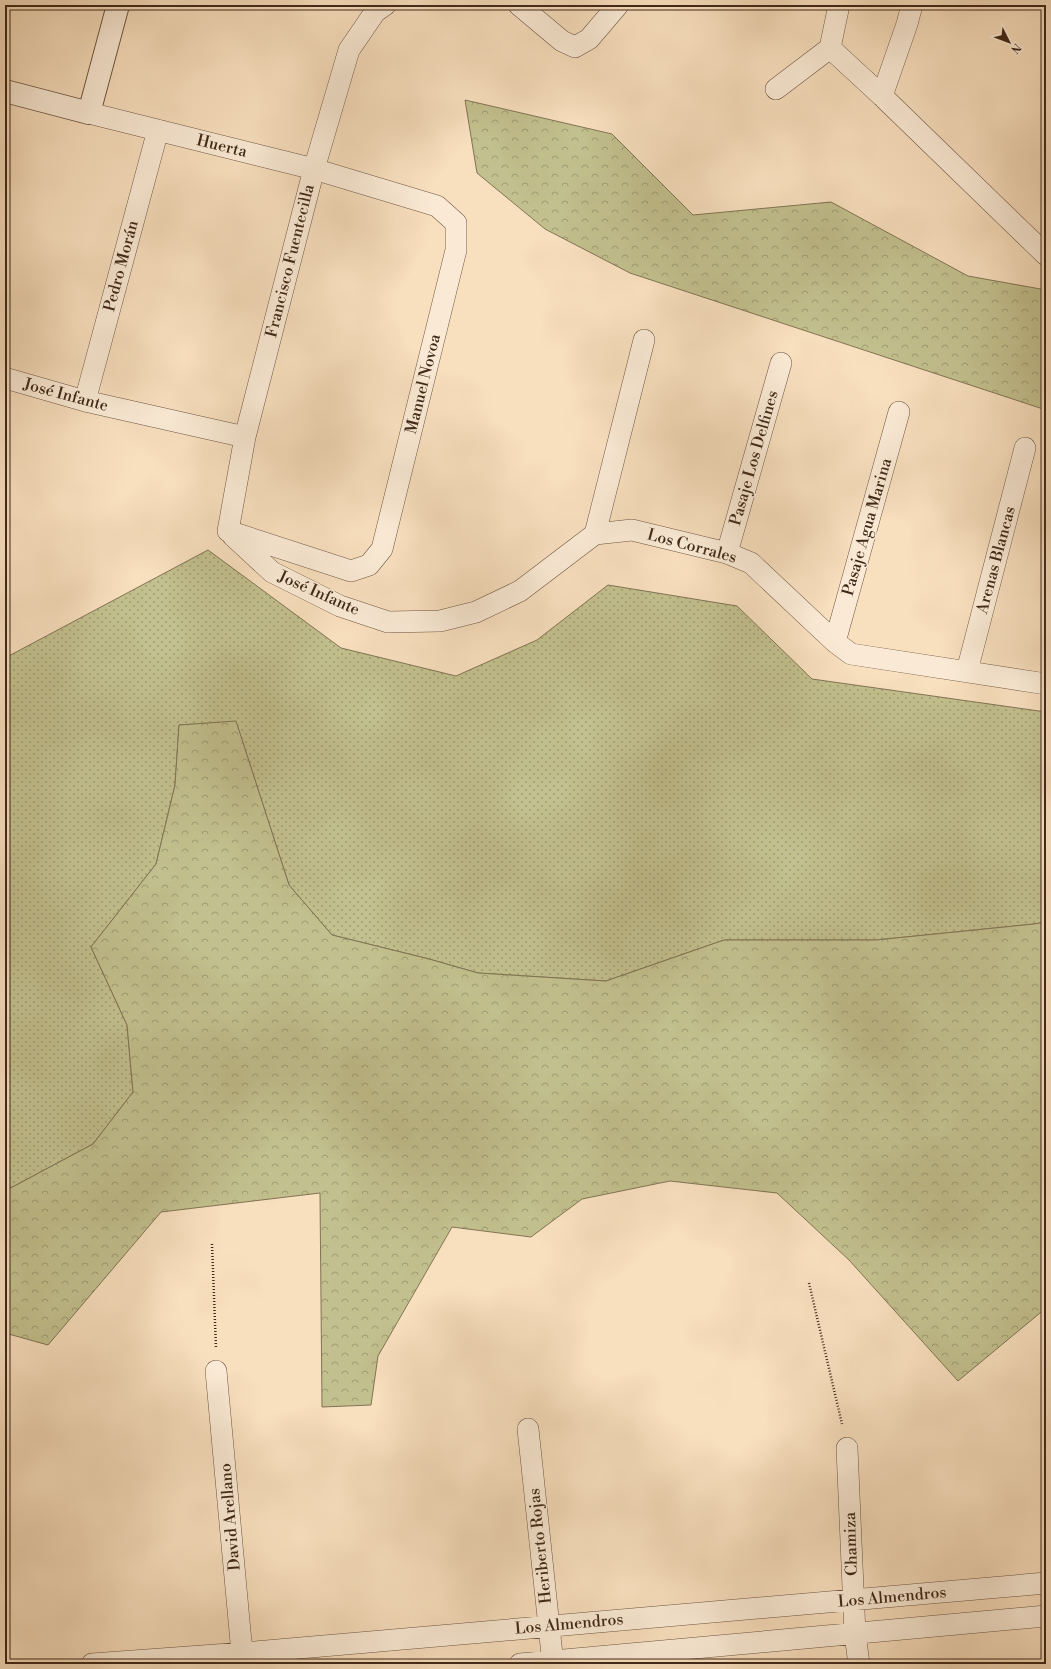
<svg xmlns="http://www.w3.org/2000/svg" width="1051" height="1669" font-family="'Libre Bodoni',serif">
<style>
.grass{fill:url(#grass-dots);stroke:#817454}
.forest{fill:url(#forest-crowns);stroke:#817454}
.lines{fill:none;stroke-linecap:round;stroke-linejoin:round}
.minor-casing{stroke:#6e5642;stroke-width:22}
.tertiary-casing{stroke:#6e5642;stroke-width:24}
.path{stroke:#402919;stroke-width:2.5;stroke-dasharray:1 2;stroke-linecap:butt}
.minor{stroke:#faead5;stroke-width:21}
.tertiary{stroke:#faead5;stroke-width:22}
.labels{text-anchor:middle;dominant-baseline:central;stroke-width:3;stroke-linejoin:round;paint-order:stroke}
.street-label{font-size:16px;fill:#402919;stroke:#faead5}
</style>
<defs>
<pattern id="grass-dots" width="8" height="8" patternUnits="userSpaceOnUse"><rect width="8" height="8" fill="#c2c08e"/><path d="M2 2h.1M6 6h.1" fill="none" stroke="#9f9c73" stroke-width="1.8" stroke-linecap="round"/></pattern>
<pattern id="forest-crowns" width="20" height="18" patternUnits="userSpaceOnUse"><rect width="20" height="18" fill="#c2c08e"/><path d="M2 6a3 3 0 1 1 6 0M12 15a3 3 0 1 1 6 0" fill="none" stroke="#9f9c73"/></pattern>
</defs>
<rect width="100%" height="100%" fill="#f8dfbe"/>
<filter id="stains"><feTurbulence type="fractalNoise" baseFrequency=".005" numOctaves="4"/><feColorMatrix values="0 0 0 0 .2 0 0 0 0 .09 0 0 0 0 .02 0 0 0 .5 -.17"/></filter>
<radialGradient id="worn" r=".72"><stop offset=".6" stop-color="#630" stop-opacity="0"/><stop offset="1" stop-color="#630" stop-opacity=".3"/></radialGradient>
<path class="grass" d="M 208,550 L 341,648 L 456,676 L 537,640 L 608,585 L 737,606 L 812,679 L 1046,712 L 1046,922 L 1034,924 L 876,940 L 724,940 L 606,981 L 478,973 L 429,959 L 332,935 L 289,885 L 236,722 L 179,725 L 175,785 L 156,864 L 91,947 L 127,1025 L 133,1092 L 93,1144 L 5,1191 L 5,658 Z"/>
<path class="forest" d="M 465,100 L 612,134 L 693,215 L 831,202 L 968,276 L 1046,290 L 1046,410 L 630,273 L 545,229 L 477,173 Z
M 236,721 L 289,885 L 332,935 L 429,959 L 478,973 L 606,981 L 724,940 L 876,940 L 1034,924 L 1046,922 L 1046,1308 L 958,1381 L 849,1260 L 777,1193 L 670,1181 L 582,1199 L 531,1237 L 452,1227 L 378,1356 L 371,1405 L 322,1407 L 320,1193 L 161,1212 L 48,1345 L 5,1333 L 5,1191 L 93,1144 L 133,1092 L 127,1025 L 91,947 L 156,864 L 175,785 L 179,725 Z"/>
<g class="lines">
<defs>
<path id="minor" d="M 519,5 L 562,41 L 575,47 L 589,39 L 618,5
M 830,48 L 882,96 L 1046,255
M 776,89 L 830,48 L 839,5
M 882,96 L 907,24 L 912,5
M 89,113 L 314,169 L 437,206 L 456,223 L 456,250 L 382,549 L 369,565 L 351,571 L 228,531
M 5,378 L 85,401 L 245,437
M 85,401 L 158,130
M 228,531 L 245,437 L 314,169 L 349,50 L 375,12 L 385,5
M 595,534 L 632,530 L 727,553 L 751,563 L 835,642 L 851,654 L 1046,684
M 595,534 L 644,340
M 233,536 L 272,572 L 340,606 L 388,622 L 440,621 L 476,612 L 520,591 L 595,534
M 727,553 L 781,363
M 835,642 L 899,412
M 967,671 L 1025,448
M 216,1371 L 243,1664
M 528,1429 L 553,1664
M 847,1448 L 855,1634 L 859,1664
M 92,1664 L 243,1653 L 1046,1583
M 520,1664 L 1046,1616"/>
<path id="tertiary" d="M 5,91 L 89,113 L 118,5"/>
</defs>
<use href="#minor" class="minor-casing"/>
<use href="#tertiary" class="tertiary-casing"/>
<path class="path" d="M 212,1244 L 216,1348
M 809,1283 L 842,1424"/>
<use href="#minor" class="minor"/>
<use href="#tertiary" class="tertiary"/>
</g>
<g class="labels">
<g class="street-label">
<text transform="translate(222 146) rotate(14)">Huerta</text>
<text transform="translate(290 261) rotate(-76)">Francisco Fuentecilla</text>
<text transform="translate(121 266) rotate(-75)">Pedro Morán</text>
<text transform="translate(423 384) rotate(-76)">Manuel Novoa</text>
<text transform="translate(66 395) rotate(15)">José Infante</text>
<text transform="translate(754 458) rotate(-74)">Pasaje Los Delfines</text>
<text transform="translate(867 527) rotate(-74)">Pasaje Agua Marina</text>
<text transform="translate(692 546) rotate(15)">Los Corrales</text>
<text transform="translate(996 560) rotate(-75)">Arenas Blancas</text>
<text transform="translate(319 593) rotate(24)">José Infante</text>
<text transform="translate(230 1517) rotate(-95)">David Arellano</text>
<text transform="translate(851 1544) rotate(-92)">Chamiza</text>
<text transform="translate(540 1546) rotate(-96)">Heriberto Rojas</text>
<text transform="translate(892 1597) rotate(-5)">Los Almendros</text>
<text transform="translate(569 1624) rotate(-5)">Los Almendros</text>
</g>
</g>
<rect width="1051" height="1669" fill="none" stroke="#f8dfbe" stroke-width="20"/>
<rect x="6" y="6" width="1039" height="1657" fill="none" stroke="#402919" stroke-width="2"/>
<rect x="10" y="10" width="1031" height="1649" fill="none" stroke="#402919"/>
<g transform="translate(1009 42) rotate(132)" stroke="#faead5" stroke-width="3" paint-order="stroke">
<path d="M0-3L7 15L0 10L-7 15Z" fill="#402919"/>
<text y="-6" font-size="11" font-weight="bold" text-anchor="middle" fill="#402919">N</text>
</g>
<rect width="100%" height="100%" filter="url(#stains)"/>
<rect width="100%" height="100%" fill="url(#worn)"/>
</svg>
